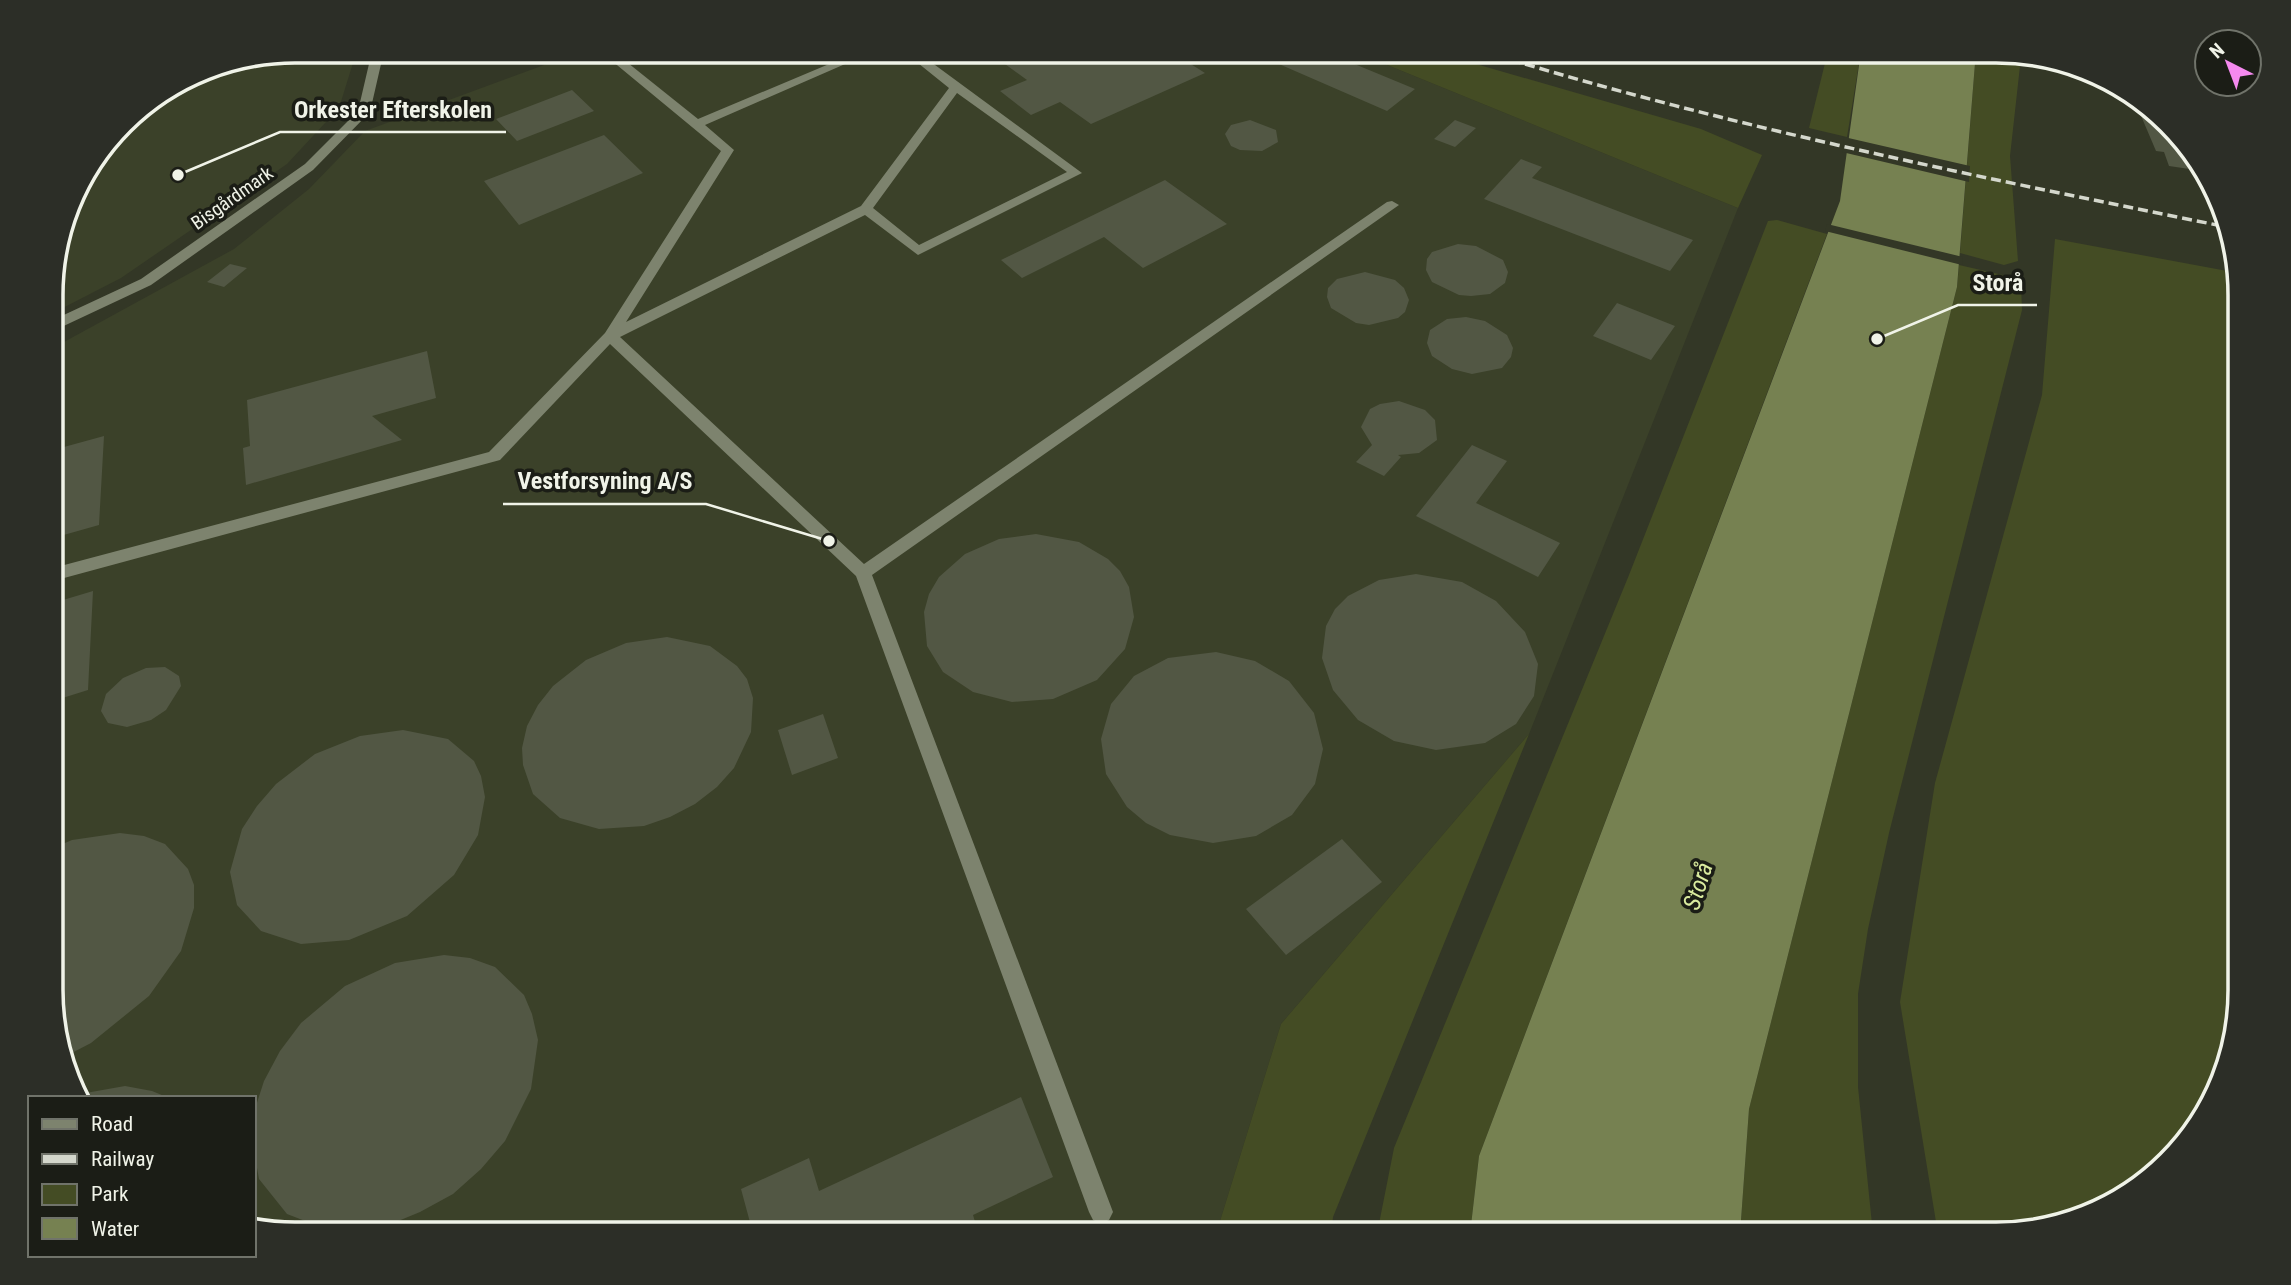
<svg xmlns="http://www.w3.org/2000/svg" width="2291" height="1285" font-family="'Roboto Condensed',sans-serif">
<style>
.built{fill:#3b4129}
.green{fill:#444c24}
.water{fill:#768151}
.pier{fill:#333726}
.building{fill:#525744}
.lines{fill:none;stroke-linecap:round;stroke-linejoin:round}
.minor{fill:#7d836e;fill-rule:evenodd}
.rail{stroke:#d4d7cc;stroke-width:3.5;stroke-dasharray:10 5;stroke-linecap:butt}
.labels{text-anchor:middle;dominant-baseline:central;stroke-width:7;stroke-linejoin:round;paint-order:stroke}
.far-street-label{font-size:19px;fill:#f0f3e8;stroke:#1b1d16}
.water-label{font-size:24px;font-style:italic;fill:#daeb9f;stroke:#1b1d16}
.rim{fill:none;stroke:#f0f3e8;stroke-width:3.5}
.leader{fill:none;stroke:#f0f3e8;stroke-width:2.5}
.callout-dot{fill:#f0f3e8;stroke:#1b1d16;stroke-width:2.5}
.callout-label{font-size:24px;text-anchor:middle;font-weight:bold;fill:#f0f3e8;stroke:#1b1d16;stroke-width:7;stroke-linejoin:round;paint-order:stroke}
</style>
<rect width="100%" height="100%" fill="#333726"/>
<path class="built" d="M 582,51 L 1353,51 L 1738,208 L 1529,734 L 1281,1024 L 1216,1234 L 294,1234 L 254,1223 L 254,1098 L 81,1098 L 53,1022 L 53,348 L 234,249 L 309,189 L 365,131 Z
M 323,57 L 342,57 L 353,63 L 339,108 L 287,164 L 121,278 L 53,313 L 53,263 L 76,187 L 134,112 L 198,71 L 283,64 Z"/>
<path class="green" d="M 1353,51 L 1431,51 L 1701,129 L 1762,155 L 1738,208 Z
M 1828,51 L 1861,51 L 1847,137 L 1809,128 Z
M 1976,51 L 1997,51 L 2021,57 L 2010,156 L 2018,261 L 2004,265 L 1960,253 Z
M 1777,220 L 1827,234 L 1479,1156 L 1470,1234 L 1377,1234 L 1394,1148 L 1629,575 L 1768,221 Z
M 2055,239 L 2238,273 L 2240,278 L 2240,1006 L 2208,1112 L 2119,1201 L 2012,1234 L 1938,1234 L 1900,1002 L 1935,783 L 2042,395 Z
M 1959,265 L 2007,276 L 2021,284 L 2022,310 L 1889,833 L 1868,929 L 1858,994 L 1858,1087 L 1873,1234 L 1740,1234 L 1749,1109 L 1957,287 Z
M 1529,734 L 1333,1217 L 1331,1234 L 1216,1234 L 1281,1024 Z"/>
<path class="water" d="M 1861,51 L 1976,51 L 1957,287 L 1749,1109 L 1740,1234 L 1470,1234 L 1479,1156 L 1840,201 Z"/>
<path class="pier" d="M 1844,137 L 1970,166 L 1969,182 L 1842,152 Z
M 1827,224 L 1963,257 L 1962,265 L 1825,231 Z"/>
<path class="building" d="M 987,51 L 1170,51 L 1205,73 L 1091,124 L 1060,102 L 1031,115 L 1000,91 L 1027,80 Z
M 1288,51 L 1323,51 L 1415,89 L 1387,111 L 1272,61 Z
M 1667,51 L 1698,51 L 1692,59 Z
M 572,90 L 594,111 L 517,141 L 496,119 Z
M 2139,111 L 2149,112 L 2199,160 L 2203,171 L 2169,166 L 2164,152 L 2156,151 Z
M 1250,120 L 1276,130 L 1278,142 L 1262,151 L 1240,150 L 1231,146 L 1225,134 L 1231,125 Z
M 1455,120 L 1476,128 L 1455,147 L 1434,139 Z
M 604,135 L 643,173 L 519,225 L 484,181 Z
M 1521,159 L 1542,167 L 1532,178 L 1693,240 L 1670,271 L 1484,199 Z
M 1165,180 L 1227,224 L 1143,268 L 1104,237 L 1022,278 L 1001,260 Z
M 1458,244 L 1476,246 L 1503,260 L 1508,272 L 1505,283 L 1490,294 L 1471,296 L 1459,295 L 1432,282 L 1426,270 L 1427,259 L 1432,252 Z
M 230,264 L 247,268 L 224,287 L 207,282 Z
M 1365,272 L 1395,280 L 1404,288 L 1409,300 L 1405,312 L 1398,318 L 1369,325 L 1356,323 L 1331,308 L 1327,297 L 1328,288 L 1337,279 Z
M 1617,303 L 1675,326 L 1651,360 L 1593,336 Z
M 1466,317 L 1485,321 L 1507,335 L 1513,348 L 1511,357 L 1502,368 L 1472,374 L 1452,369 L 1432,356 L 1427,343 L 1430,330 L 1447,319 Z
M 427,351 L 436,398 L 372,416 L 402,440 L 246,485 L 243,448 L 250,446 L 247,400 Z
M 1399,401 L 1425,410 L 1435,420 L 1437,440 L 1419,453 L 1398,455 L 1401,457 L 1384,476 L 1356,462 L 1372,445 L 1361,427 L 1370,409 L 1380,404 Z
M 104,436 L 99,525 L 53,538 L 53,450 Z
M 1472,445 L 1507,461 L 1476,503 L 1560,543 L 1538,577 L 1416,516 Z
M 1036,534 L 1079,542 L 1108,559 L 1120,571 L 1129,587 L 1134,617 L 1125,649 L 1097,680 L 1053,699 L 1012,702 L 973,692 L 943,672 L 927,646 L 924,612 L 929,594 L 939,577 L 965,554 L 999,539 Z
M 1416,574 L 1462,582 L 1496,601 L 1525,632 L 1538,664 L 1534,696 L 1516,724 L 1485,743 L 1436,750 L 1394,741 L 1358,720 L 1333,690 L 1322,658 L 1326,626 L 1335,609 L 1348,596 L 1379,580 Z
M 93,591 L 88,690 L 53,701 L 53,603 Z
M 667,637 L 710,646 L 737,666 L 747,679 L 753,698 L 751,732 L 734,768 L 717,787 L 695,804 L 670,817 L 644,826 L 599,829 L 560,818 L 533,794 L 523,765 L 522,748 L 527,726 L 538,705 L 553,686 L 586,660 L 626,643 Z
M 1216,652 L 1255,661 L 1289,681 L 1314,713 L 1323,749 L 1315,784 L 1292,815 L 1256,836 L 1213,843 L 1170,835 L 1146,823 L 1127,807 L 1106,774 L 1101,739 L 1111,704 L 1134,676 L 1168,658 Z
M 165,667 L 179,676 L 181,686 L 166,710 L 151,720 L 127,727 L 108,723 L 101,711 L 106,694 L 123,678 L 146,668 Z
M 823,714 L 838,758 L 792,775 L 778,730 Z
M 403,730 L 448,739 L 474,761 L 481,776 L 485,797 L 478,835 L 454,875 L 407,916 L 349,940 L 301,944 L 261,931 L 237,905 L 230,872 L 242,829 L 257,806 L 276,784 L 315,754 L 360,736 Z
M 120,833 L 144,836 L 165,844 L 188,869 L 194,885 L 194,908 L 181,951 L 149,996 L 91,1043 L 66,1056 L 53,1022 L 53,848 L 72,840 Z
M 1342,839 L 1382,882 L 1286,955 L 1246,909 Z
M 444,955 L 470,958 L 495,967 L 524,995 L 532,1014 L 538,1040 L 531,1089 L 505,1141 L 481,1169 L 453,1194 L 420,1212 L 386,1226 L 331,1231 L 287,1214 L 259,1179 L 254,1151 L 254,1112 L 264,1081 L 280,1051 L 301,1023 L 345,986 L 395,963 Z
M 125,1086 L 152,1091 L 169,1098 L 81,1098 L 80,1094 Z
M 1021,1097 L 1053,1177 L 973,1215 L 978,1232 L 973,1234 L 734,1234 L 751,1226 L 741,1189 L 809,1158 L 819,1191 Z"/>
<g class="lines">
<path class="minor" d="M 295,51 L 306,51 L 245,67 L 221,65 Z
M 372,51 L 384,51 L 370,112 L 313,170 L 151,285 L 53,331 L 53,320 L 141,279 L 305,164 L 358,111 Z
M 600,51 L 613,51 L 698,119 L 860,51 L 875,51 L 705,125 L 734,150 L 626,322 L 861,206 L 949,88 L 903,51 L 916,51 L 1082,173 L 918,255 L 865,215 L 620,337 L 864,564 L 1387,202 L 1392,201 L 1399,205 L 872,575 L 1113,1212 L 1109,1220 L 1101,1224 L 1093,1220 L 1089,1212 L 856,576 L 610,344 L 500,460 L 53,581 L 53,568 L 489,452 L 605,333 L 721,151 ZM 957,93 L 1067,172 L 919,245 L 873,208 Z"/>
<path class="rail" d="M 1482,51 C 1724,126 1974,176 2222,226"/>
</g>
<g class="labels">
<g class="far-street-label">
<text transform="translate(232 198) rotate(-35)">Bisgårdmark</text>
</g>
<g class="water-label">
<text transform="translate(1698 886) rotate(-72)">Storå</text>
</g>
</g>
<path d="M0 0H2291V1285H0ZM295 63H1996A232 232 0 0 1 2228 295V990A232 232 0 0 1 1996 1222H295A232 232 0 0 1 63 990V295A232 232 0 0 1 295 63Z" fill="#2c2e27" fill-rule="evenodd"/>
<path class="rim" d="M295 63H1996A232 232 0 0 1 2228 295V990A232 232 0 0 1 1996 1222H295A232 232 0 0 1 63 990V295A232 232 0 0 1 295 63Z"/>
<path class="leader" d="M178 175L280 132H506M1877 339L1958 305H2037M829 541L706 504H503"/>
<g class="callout-dot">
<circle cx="178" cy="175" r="7"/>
<circle cx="1877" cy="339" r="7"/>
<circle cx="829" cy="541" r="7"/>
</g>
<g class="callout-label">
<text x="393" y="118">Orkester Efterskolen</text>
<text x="1998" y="291">Storå</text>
<text x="605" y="489">Vestforsyning A/S</text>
</g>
<rect x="28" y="1096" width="228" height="161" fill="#1b1d16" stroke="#70736a" stroke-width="2"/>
<rect x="42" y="1119" width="35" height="10" fill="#7d836e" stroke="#70736a" stroke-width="2"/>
<text x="91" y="1131" font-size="21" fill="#f0f3e8">Road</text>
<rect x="42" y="1154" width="35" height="10" fill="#d4d7cc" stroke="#70736a" stroke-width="2"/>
<text x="91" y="1166" font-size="21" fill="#f0f3e8">Railway</text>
<rect x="42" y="1184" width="35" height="21" fill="#444c24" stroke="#70736a" stroke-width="2"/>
<text x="91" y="1201" font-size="21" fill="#f0f3e8">Park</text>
<rect x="42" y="1218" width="35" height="21" fill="#768151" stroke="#70736a" stroke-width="2"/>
<text x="91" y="1236" font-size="21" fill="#f0f3e8">Water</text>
<g transform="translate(2228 63) rotate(318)"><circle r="33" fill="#1b1d16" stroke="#70736a" stroke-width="2"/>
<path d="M0-5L12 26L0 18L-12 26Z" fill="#f589ef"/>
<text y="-10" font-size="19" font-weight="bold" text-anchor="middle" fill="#f0f3e8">N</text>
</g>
</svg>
